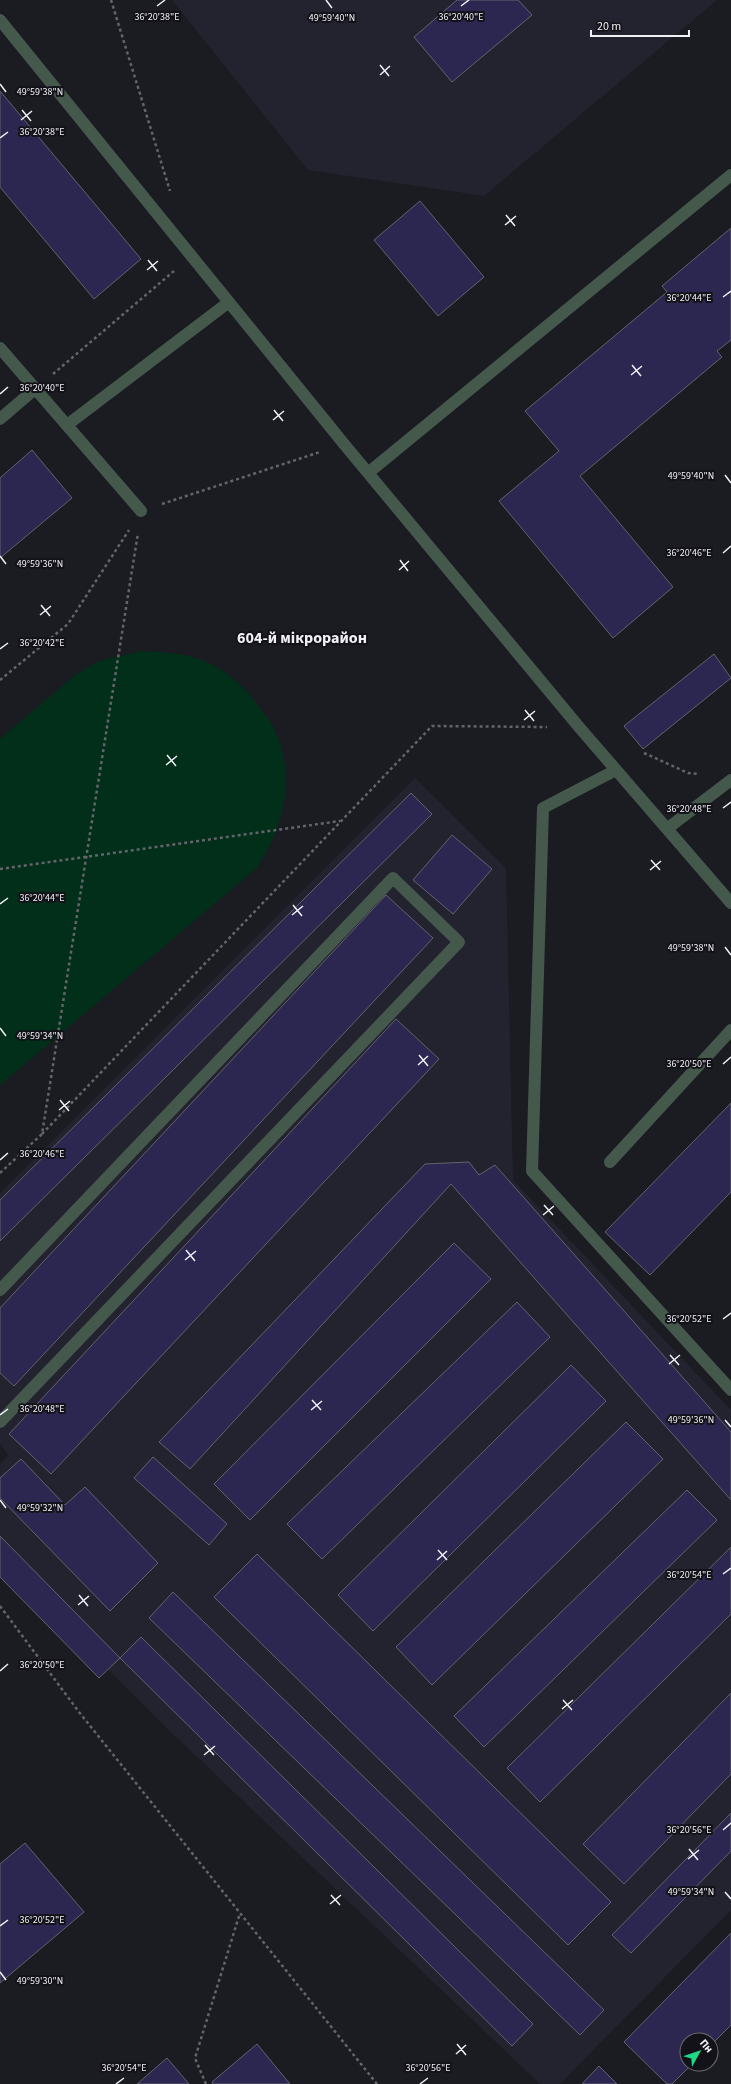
<svg xmlns="http://www.w3.org/2000/svg" width="731" height="2084" font-family="'Source Sans 3',sans-serif">
<style>
.built{fill:#23222f}
.green{fill:#022f1a}
.building{fill:#2c2750;stroke:#63636c}
.lines{fill:none;stroke-linecap:round;stroke-linejoin:round}
.path{stroke:#64646a;stroke-width:2.5;stroke-dasharray:3 3;stroke-linecap:butt}
.lane{stroke:#44584c;stroke-width:12}
.ticks{fill:none;stroke:#f1f0f6;stroke-width:1.5}
.labels{text-anchor:middle;dominant-baseline:central;stroke-width:4;stroke-linejoin:round;paint-order:stroke}
.quarter-label{font-size:16px;font-weight:bold;fill:#f1f0f6;stroke:#121218}
.ticks-label{font-size:10px;text-anchor:middle;fill:#f1f0f6;stroke:#121218;stroke-width:4;stroke-linejoin:round;paint-order:stroke}
</style>
<rect width="100%" height="100%" fill="#1b1b22"/>
<path class="built" d="M 172,0 L 717,0 L 484,196 L 308,170 Z
M 415,778 L 506,868 L 513,1180 L 731,1410 L 731,1910 L 560,2084 L 540,2084 L 174,1735 L 0,1563 L 0,1464 L 8,1455 L 0,1443 L 0,1193 Z"/>
<path class="green" d="M 142,651 C 163,652 182,653 202,660 C 226,670 245,686 259,707 C 264,714 270,720 273,727 C 298,774 284,827 257,868 L 0,1085 L 0,739 L 75,675 L 99,661 Z"/>
<path class="building" d="M 457,0 L 518,0 L 532,15 L 452,82 L 414,37 Z
M 0,91 L 141,259 L 94,299 L 0,187 Z
M 420,201 L 484,277 L 438,316 L 374,240 Z
M 731,228 L 731,340 L 717,351 L 722,357 L 580,476 L 673,587 L 613,638 L 499,501 L 559,451 L 525,411 L 667,292 L 662,286 Z
M 32,450 L 72,498 L 0,558 L 0,478 Z
M 714,654 L 731,678 L 643,749 L 624,726 Z
M 411,793 L 432,814 L 0,1241 L 0,1200 Z
M 452,835 L 492,869 L 453,914 L 413,880 Z
M 386,895 L 433,938 L 14,1386 L 0,1373 L 0,1308 Z
M 396,1019 L 439,1059 L 51,1474 L 9,1434 Z
M 731,1103 L 731,1192 L 650,1275 L 605,1232 Z
M 469,1162 L 479,1175 L 495,1165 L 731,1432 L 731,1500 L 451,1184 L 190,1469 L 159,1442 L 425,1164 Z
M 454,1243 L 491,1279 L 250,1520 L 214,1484 Z
M 517,1302 L 550,1337 L 322,1559 L 287,1524 Z
M 571,1365 L 606,1401 L 373,1631 L 338,1595 Z
M 626,1422 L 663,1459 L 432,1685 L 396,1647 Z
M 153,1457 L 227,1524 L 209,1545 L 134,1478 Z
M 21,1459 L 65,1505 L 85,1487 L 158,1563 L 110,1611 L 0,1498 L 0,1478 Z
M 687,1490 L 717,1520 L 484,1747 L 454,1716 Z
M 0,1536 L 120,1658 L 99,1678 L 0,1577 Z
M 731,1547 L 731,1614 L 540,1802 L 507,1768 Z
M 257,1554 L 611,1902 L 568,1945 L 214,1597 Z
M 173,1592 L 604,2010 L 580,2035 L 149,1618 Z
M 141,1637 L 533,2024 L 512,2046 L 120,1658 Z
M 731,1693 L 731,1774 L 624,1884 L 583,1844 Z
M 731,1813 L 731,1851 L 631,1953 L 612,1935 Z
M 25,1843 L 84,1912 L 0,1983 L 0,1864 Z
M 731,1933 L 731,2025 L 711,2045 L 711,2040 L 687,2040 L 687,2064 L 692,2064 L 672,2084 L 667,2084 L 624,2042 Z
M 257,2044 L 290,2084 L 213,2084 L 212,2082 Z
M 167,2058 L 189,2084 L 137,2084 Z
M 599,2066 L 617,2084 L 582,2084 Z"/>
<g class="lines">
<path class="path" d="M 111,0 L 170,191
M 53,374 L 174,271
M 162,504 L 320,452
M 0,680 L 68,624 L 129,530
M 644,753 L 688,773 L 699,774
M 0,869 L 340,821
M 42,1134 L 432,726 L 547,727
M 0,1173 L 42,1134 L 138,533
M 0,1606 L 79,1712 L 377,2084
M 206,2084 L 195,2058 L 240,1913"/>
<path class="lane" d="M 0,20 L 344,444 L 579,727 L 731,903
M 0,348 L 141,511
M 0,419 L 35,389
M 67,425 L 229,302
M 368,473 L 731,175
M 616,770 L 543,808 L 532,1171 L 731,1390
M 668,828 L 731,780
M 610,1162 L 731,1030
M 0,1290 L 393,878 L 459,942 L 0,1422"/>
</g>
<path class="ticks" d="M 326,0 L 332,8M 157,6 L 165,0M 461,6 L 469,0M 380,65 L 389,76M 380,75 L 390,66M 0,84 L 6,92M 22,110 L 31,121M 21,120 L 32,111M 0,138 L 8,132M 506,215 L 515,226M 505,225 L 516,216M 148,260 L 157,271M 147,270 L 158,261M 723,297 L 731,291M 632,365 L 641,376M 631,375 L 642,366M 0,394 L 8,387M 274,410 L 283,421M 273,420 L 284,411M 725,475 L 731,483M 723,553 L 731,546M 0,556 L 6,564M 400,560 L 408,571M 399,570 L 409,561M 41,605 L 50,616M 40,615 L 51,606M 0,649 L 8,643M 525,710 L 534,721M 524,720 L 535,711M 167,755 L 176,766M 166,765 L 177,756M 723,808 L 731,802M 651,860 L 660,870M 650,870 L 661,861M 0,904 L 8,898M 293,905 L 302,916M 292,915 L 303,906M 725,947 L 731,955M 0,1028 L 6,1036M 419,1055 L 428,1066M 723,1064 L 731,1057M 418,1065 L 428,1056M 60,1100 L 69,1111M 59,1110 L 70,1101M 0,1160 L 8,1153M 544,1205 L 553,1215M 543,1215 L 554,1206M 186,1250 L 195,1261M 185,1260 L 196,1251M 723,1319 L 731,1313M 670,1355 L 679,1365M 669,1364 L 680,1355M 312,1400 L 321,1410M 311,1410 L 322,1401M 0,1415 L 8,1409M 725,1420 L 731,1427M 0,1500 L 6,1508M 438,1550 L 447,1560M 437,1560 L 447,1551M 723,1574 L 731,1568M 79,1595 L 88,1606M 78,1605 L 89,1596M 0,1671 L 8,1664M 563,1700 L 572,1710M 562,1709 L 573,1700M 205,1745 L 214,1755M 204,1755 L 215,1746M 723,1830 L 731,1823M 689,1849 L 698,1860M 688,1859 L 699,1850M 725,1892 L 731,1899M 331,1895 L 340,1905M 330,1904 L 341,1895M 0,1926 L 8,1920M 0,1972 L 6,1980M 457,2044 L 466,2055M 456,2054 L 466,2045M 116,2084 L 124,2078M 420,2084 L 428,2078"/>
<g class="labels">
<g class="quarter-label">
<text x="302" y="638">604-й мікрорайон</text>
</g>
</g>
<g class="ticks-label">
<text x="157" y="20">36°20'38"E</text>
<text x="461" y="20">36°20'40"E</text>
<text x="332" y="21">49°59'40"N</text>
<text x="40" y="95">49°59'38"N</text>
<text x="42" y="135">36°20'38"E</text>
<text x="689" y="301">36°20'44"E</text>
<text x="42" y="391">36°20'40"E</text>
<text x="691" y="479">49°59'40"N</text>
<text x="689" y="556">36°20'46"E</text>
<text x="40" y="567">49°59'36"N</text>
<text x="42" y="646">36°20'42"E</text>
<text x="689" y="812">36°20'48"E</text>
<text x="42" y="901">36°20'44"E</text>
<text x="691" y="951">49°59'38"N</text>
<text x="40" y="1039">49°59'34"N</text>
<text x="689" y="1067">36°20'50"E</text>
<text x="42" y="1157">36°20'46"E</text>
<text x="689" y="1322">36°20'52"E</text>
<text x="42" y="1412">36°20'48"E</text>
<text x="691" y="1423">49°59'36"N</text>
<text x="40" y="1511">49°59'32"N</text>
<text x="689" y="1578">36°20'54"E</text>
<text x="42" y="1668">36°20'50"E</text>
<text x="689" y="1833">36°20'56"E</text>
<text x="691" y="1895">49°59'34"N</text>
<text x="42" y="1923">36°20'52"E</text>
<text x="40" y="1984">49°59'30"N</text>
<text x="124" y="2071">36°20'54"E</text>
<text x="428" y="2071">36°20'56"E</text>
</g>
<g transform="translate(699 2052) rotate(50)"><circle r="19" fill="#121218" stroke="#6b6b71"/>
<path d="M0-3L7 15L0 10L-7 15Z" fill="#1ed888"/>
<text y="-6" font-size="11" font-weight="bold" text-anchor="middle" fill="#f1f0f6">Пн</text>
</g>
<path d="M591 30v6h98v-6" fill="none" stroke="#f1f0f6" stroke-width="2"/>
<text x="597" y="30" font-size="12" fill="#f1f0f6" stroke="#121218" stroke-width="3" paint-order="stroke">20 m</text>
</svg>
